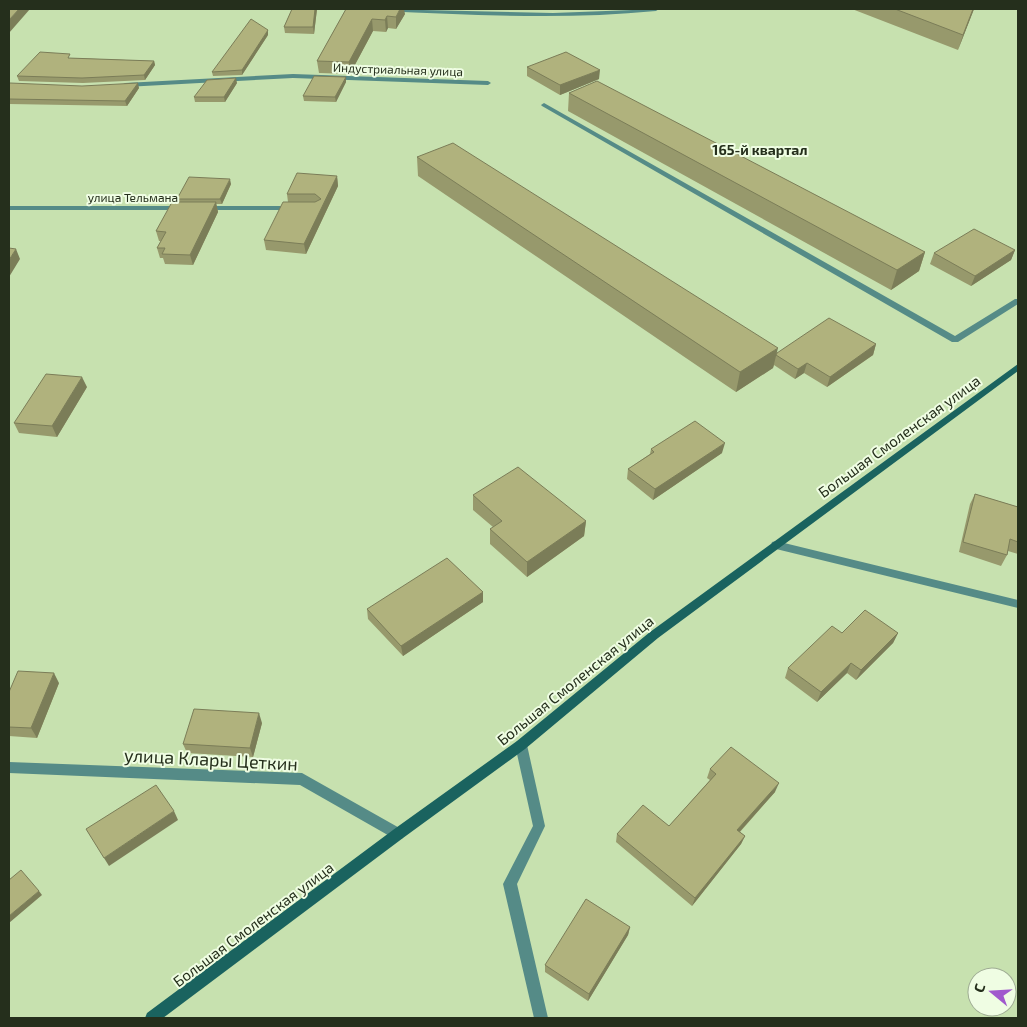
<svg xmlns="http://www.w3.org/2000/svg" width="1027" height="1027" font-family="'Exo 2',sans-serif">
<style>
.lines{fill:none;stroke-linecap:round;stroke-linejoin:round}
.minor{fill:#558b87;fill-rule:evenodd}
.secondary{fill:#1a635f;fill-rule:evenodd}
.wall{fill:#97996c}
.shaded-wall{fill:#7b7d58}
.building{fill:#b0b27d;stroke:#7b7d58}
.labels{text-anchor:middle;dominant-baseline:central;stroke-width:4;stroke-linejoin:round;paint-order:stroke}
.far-street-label{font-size:12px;fill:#252f1c;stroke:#effde3}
.far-neighbourhood-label{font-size:14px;font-weight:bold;fill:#252f1c;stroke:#effde3}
.street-label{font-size:15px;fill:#252f1c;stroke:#effde3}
.near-street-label{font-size:18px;fill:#252f1c;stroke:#effde3}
</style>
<rect width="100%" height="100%" fill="#c7e1af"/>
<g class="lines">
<path class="minor" d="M 379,9 L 553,13 L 659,9 L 656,11 C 565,20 474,15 382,11 Z
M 293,74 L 488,81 L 491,83 L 488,85 L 293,78 L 125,87 L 122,85 L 125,83 Z
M 544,103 L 955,336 L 1015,299 L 1018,299 L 1018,304 L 958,342 L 952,342 L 542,106 L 541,105 Z
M 9,206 L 183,206 L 187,208 L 183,210 L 9,210 Z
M 202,206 L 293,206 L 297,208 L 293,210 L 205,210 L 201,208 Z
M 776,541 L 1018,600 L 1018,608 L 772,548 L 771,545 L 772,542 Z
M 521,740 L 525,741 L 527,745 L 545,826 L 517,884 L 548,1018 L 534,1018 L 503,884 L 533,826 L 515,745 L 517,741 Z
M 9,762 L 302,773 L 403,830 L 404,834 L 403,838 L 398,840 L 393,838 L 300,785 L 9,773 Z"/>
<path class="secondary" d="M 1018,364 L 1018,371 L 658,638 L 525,749 L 403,838 L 163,1018 L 145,1018 L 147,1013 L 393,830 L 517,741 L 650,632 Z"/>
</g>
<path class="wall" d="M 292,9 L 317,9 L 314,34 L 285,33 L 284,27 Z
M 346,9 L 405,14 L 396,29 L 388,28 L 386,32 L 373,31 L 350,74 L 319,73 L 317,61 Z
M 852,9 L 974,9 L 958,50 Z
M 268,35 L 242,75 L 213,76 L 212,72 Z
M 72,58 L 154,61 L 155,65 L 145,80 L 83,83 L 19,81 L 17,76 Z
M 527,67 L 599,79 L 560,95 L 527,76 Z
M 346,77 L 346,82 L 336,102 L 304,101 L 303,96 Z
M 237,83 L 225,102 L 195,102 L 194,97 Z
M 9,84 L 139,88 L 127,106 L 9,104 Z
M 569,93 L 925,252 L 919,271 L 891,290 L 568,111 Z
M 417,157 L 777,353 L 876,344 L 873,355 L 827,387 L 804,373 L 795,379 L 774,365 L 773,368 L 736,392 L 418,176 Z
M 337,176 L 338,186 L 306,254 L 266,250 L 264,240 L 288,202 L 287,194 Z
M 231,184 L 222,204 L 216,204 L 218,212 L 193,265 L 165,264 L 163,258 L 160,258 L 157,248 L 161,241 L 159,241 L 156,231 L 178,202 L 177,199 Z
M 1015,250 L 1011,260 L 971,286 L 930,264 L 934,253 Z
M 87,387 L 57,437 L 19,433 L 14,423 Z
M 651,449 L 722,453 L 653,500 L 627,479 L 628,469 L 650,454 Z
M 975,494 L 1018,507 L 1018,554 L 1008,551 L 1007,555 L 1001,566 L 959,552 L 970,504 Z
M 473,495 L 586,521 L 584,536 L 527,577 L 490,544 L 490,529 L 493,527 L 473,510 Z
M 483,592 L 483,602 L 403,656 L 368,619 L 367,609 Z
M 842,633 L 898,633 L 893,643 L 856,680 L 847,673 L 817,702 L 785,678 L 788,668 Z
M 59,683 L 37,738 L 9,736 L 9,692 Z
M 262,723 L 253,757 L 187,753 L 183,744 Z
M 710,769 L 775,792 L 740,832 L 745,836 L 741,844 L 692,906 L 616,842 L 617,834 L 669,826 L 710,780 L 707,778 Z
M 630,927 L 628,935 L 588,1001 L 545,972 L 545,965 Z"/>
<path class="shaded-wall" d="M 19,9 L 30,9 L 9,33 L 9,20 Z
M 315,9 L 317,9 L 314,34 L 313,27 Z
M 400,9 L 404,9 L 405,14 L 396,29 L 396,17 Z
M 973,9 L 974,9 L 958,50 L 963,35 Z
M 387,16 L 388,28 L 386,32 L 385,20 Z
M 372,19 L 373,31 L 350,74 L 349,62 Z
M 268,30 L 268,35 L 242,75 L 242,70 Z
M 154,61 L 155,65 L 145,80 L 144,75 Z
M 600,70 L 599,79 L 560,95 L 560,85 Z
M 346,77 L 346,82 L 336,102 L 335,97 Z
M 236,78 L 237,83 L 225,102 L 224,97 Z
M 138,83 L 139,88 L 127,106 L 125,101 Z
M 337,176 L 338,186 L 306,254 L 304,244 Z
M 230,179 L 231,184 L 222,204 L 220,199 Z
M 216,202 L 218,212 L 193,265 L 190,255 Z
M 16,249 L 20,259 L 9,277 L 9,260 Z
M 1015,250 L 1011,260 L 971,286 L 975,276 Z
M 925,252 L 919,271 L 891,290 L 897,270 Z
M 876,344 L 873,355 L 827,387 L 830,377 Z
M 778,348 L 773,368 L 736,392 L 740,372 Z
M 807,363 L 804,373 L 795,379 L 798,369 Z
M 82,377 L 87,387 L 57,437 L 52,426 Z
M 725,443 L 722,453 L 653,500 L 655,489 Z
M 586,521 L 584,536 L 527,577 L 527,562 Z
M 483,592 L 483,602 L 403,656 L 401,646 Z
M 898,633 L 893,643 L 856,680 L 861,670 Z
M 851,663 L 847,673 L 817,702 L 821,692 Z
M 54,673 L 59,683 L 37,738 L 31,728 Z
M 259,713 L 262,723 L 253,757 L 250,748 Z
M 779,783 L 775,792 L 734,838 L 737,830 Z
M 174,811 L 178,820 L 109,866 L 104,858 Z
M 745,836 L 741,844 L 692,906 L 695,898 Z
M 39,891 L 42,895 L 9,923 L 9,916 Z
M 630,927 L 628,935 L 588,1001 L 589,994 Z"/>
<path class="building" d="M 9,9 L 19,9 L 9,20 Z
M 292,9 L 315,9 L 313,27 L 284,27 Z
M 346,9 L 400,9 L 396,17 L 387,16 L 385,20 L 372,19 L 349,62 L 317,61 Z
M 895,9 L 973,9 L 963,35 Z
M 251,19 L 268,30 L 242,70 L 212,72 Z
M 40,52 L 70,54 L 68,58 L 154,61 L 144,75 L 82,78 L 17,76 Z
M 566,52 L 600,70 L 560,85 L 527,67 Z
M 314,76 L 346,77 L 335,97 L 303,96 Z
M 236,78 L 224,97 L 194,97 L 207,80 Z
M 597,81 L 925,252 L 897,270 L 569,93 Z
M 10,83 L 82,86 L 138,83 L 125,101 L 9,99 L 9,84 Z
M 453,143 L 778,348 L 740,372 L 417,157 Z
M 297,173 L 337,176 L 304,244 L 264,240 L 283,202 L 315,202 L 321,199 L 315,194 L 287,194 Z
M 189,177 L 230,179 L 220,199 L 177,199 Z
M 172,202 L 216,202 L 190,255 L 162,254 L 165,248 L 157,248 L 166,232 L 156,231 Z
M 974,229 L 1015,250 L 975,276 L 934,253 Z
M 9,248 L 16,249 L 9,260 Z
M 829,318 L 876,344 L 830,377 L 807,363 L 798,369 L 776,355 L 777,353 Z
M 46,374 L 82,377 L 52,426 L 14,423 Z
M 695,421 L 725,443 L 655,489 L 628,469 L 654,452 L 651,449 Z
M 518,467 L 586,521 L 527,562 L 490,529 L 502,521 L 473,495 Z
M 975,494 L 1018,507 L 1018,542 L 1010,539 L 1007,555 L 963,542 Z
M 447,558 L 483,592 L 401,646 L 367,609 Z
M 865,610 L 898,633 L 861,670 L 851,663 L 821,692 L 788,668 L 832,626 L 842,633 Z
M 18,671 L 54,673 L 31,728 L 9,727 L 9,692 Z
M 194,709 L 259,713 L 250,748 L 183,744 Z
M 731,747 L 779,783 L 737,830 L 745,836 L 695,898 L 617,834 L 643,805 L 669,826 L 716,774 L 710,769 Z
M 156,785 L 174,811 L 104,858 L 86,829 Z
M 21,870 L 39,891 L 9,916 L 9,880 Z
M 586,899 L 630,927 L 589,994 L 545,965 Z"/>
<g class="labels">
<g class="far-street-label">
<text transform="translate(398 69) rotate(2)">Индустриальная улица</text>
<text x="133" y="197">улица Тельмана</text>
</g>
<g class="far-neighbourhood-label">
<text x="760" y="149">165-й квартал</text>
</g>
<g class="street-label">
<text transform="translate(899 436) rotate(-36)">Большая Смоленская улица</text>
<text transform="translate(575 680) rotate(-39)">Большая Смоленская улица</text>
<text transform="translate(253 924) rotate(-37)">Большая Смоленская улица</text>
</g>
<g class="near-street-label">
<text transform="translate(211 759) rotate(3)">улица Клары Цеткин</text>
</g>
</g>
<rect width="1027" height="1027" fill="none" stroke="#252f1c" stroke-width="20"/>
<g transform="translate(992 992) rotate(288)"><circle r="24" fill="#effde3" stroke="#9eab93"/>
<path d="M0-4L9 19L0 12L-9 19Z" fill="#a059cd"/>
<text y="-8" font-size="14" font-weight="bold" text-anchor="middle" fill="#252f1c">С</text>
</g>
</svg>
